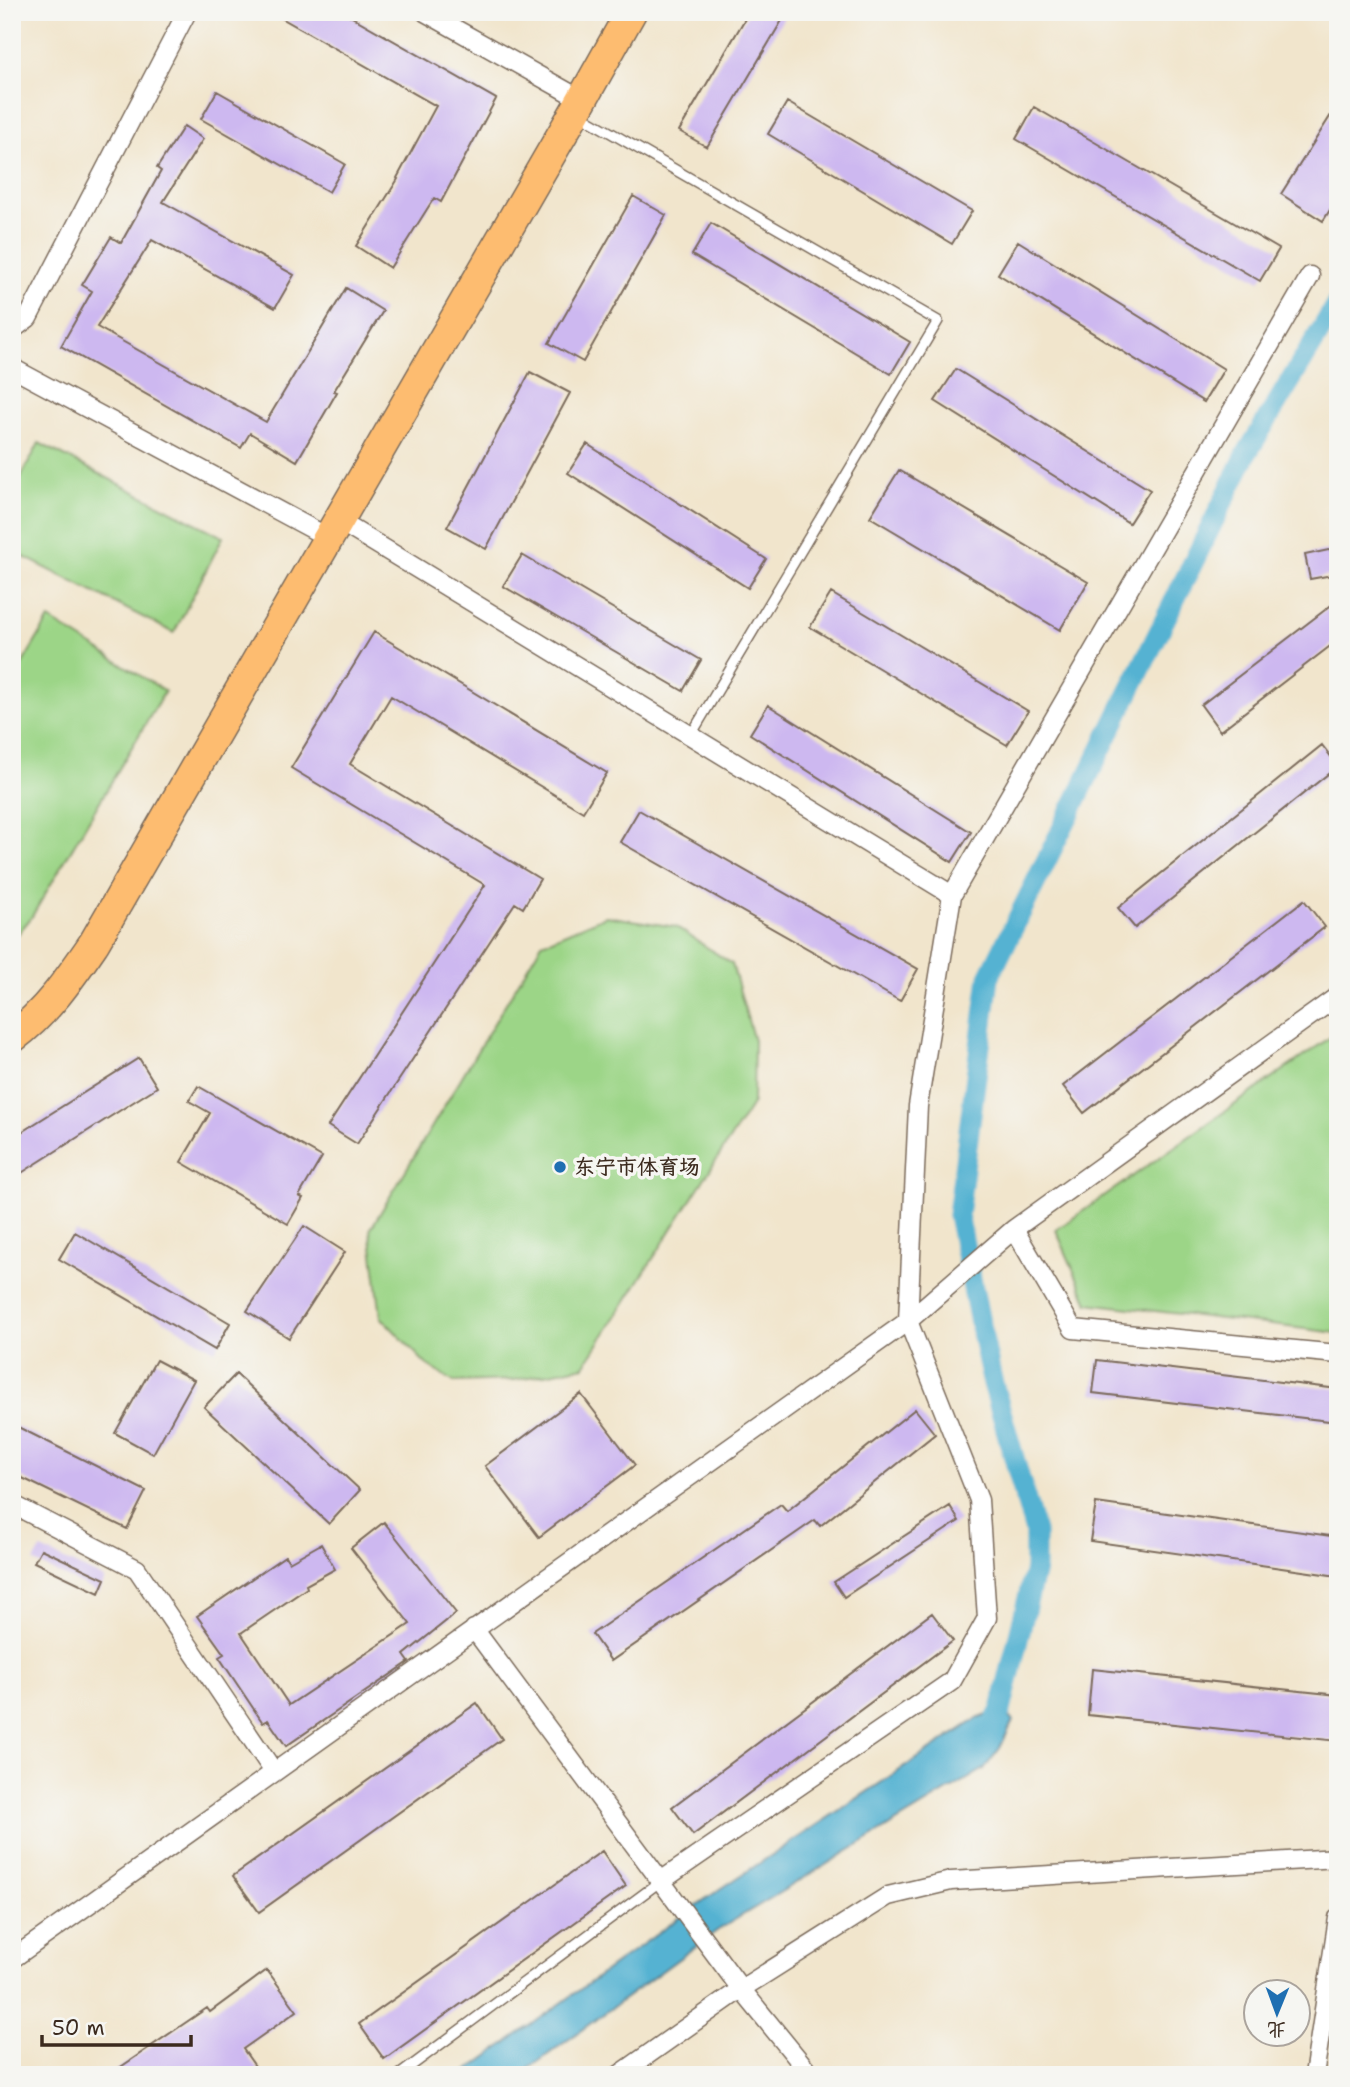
<svg xmlns="http://www.w3.org/2000/svg" width="1350" height="2087" font-family="'Shantell Sans','LXGW WenKai TC',sans-serif">
<style>
.green{fill:#9cd587;stroke:#6c8052;stroke-width:2}
.water{fill:#54b2d2;stroke:#486e78;stroke-width:2}
.lines{fill:none;stroke-linecap:round;stroke-linejoin:round}
.canal{stroke:#54b2d2;stroke-width:21}
.building{fill:#cdb8f0}
.service-casing{stroke:#7b6b5b;stroke-width:12}
.minor-casing{stroke:#7b6b5b;stroke-width:21}
.trunk-casing{stroke:#7b6b5b;stroke-width:33}
.service{stroke:#fff;stroke-width:9}
.minor{stroke:#fff;stroke-width:18}
.trunk{stroke:#fdbc70;stroke-width:30}
.poi-dot{fill:#1f6fb2;stroke:#f6f6f2;stroke-width:2.5}
.labels{text-anchor:middle;dominant-baseline:central;stroke-width:7;stroke-linejoin:round;paint-order:stroke}
.poi-label{font-size:21px;font-weight:bold;fill:#3b2a1e;stroke:#f6f6f2;text-anchor:start}
</style>
<rect width="100%" height="100%" fill="#f6f6f2"/>
<filter id="ink" filterUnits="userSpaceOnUse"><feTurbulence type="fractalNoise" baseFrequency=".0143" numOctaves="2"/><feDisplacementMap in="SourceGraphic" scale="14" xChannelSelector="R" yChannelSelector="G"/><feConvolveMatrix kernelMatrix="1 2 1 2 8 2 1 2 1" color-interpolation-filters="sRGB"/></filter>
<filter id="wash" filterUnits="userSpaceOnUse"><feTurbulence type="fractalNoise" baseFrequency=".00686" numOctaves="4" result="noise"/><feDisplacementMap in="SourceGraphic" scale="28" xChannelSelector="R" yChannelSelector="G"/><feGaussianBlur stdDeviation="1.57" result="paint"/><feColorMatrix in="noise" values="0 0 0 0 0 0 0 0 0 0 0 0 0 0 0 0 0 1.4 0 .05"/><feComposite in="paint" operator="in"/></filter>
<g filter="url(#wash)">
<rect width="100%" height="100%" fill="#f1e5cc"/>
<path class="green" d="M 39,443 L 223,537 L 174,633 L 12,551 L 12,494 Z
M 49,619 L 165,691 L 31,918 L 12,941 L 12,681 Z
M 606,916 L 676,927 L 732,964 L 754,1041 L 753,1103 L 584,1366 L 515,1380 L 454,1382 L 426,1364 L 381,1317 L 370,1230 L 542,943 Z
M 1338,1032 L 1338,1333 L 1088,1303 L 1056,1230 Z"/>
<path class="water" d="M 1001,1710 L 1013,1721 L 1000,1748 L 984,1769 L 718,1930 L 520,2075 L 462,2075 L 704,1900 L 977,1719 Z"/>
<g class="lines">
<path class="canal" d="M 987,1736 L 1001,1710 L 1035,1569 L 1035,1532 L 991,1376 L 958,1215 L 989,977 L 1247,453 L 1338,302"/>
</g>
<g id="blocks">
<path class="building" d="M 271,12 L 343,12 L 496,99 L 441,202 L 434,198 L 390,268 L 356,246 L 398,179 L 397,178 L 436,106 Z
M 749,12 L 787,12 L 707,147 L 679,131 Z
M 217,91 L 345,164 L 329,192 L 201,119 Z
M 787,102 L 972,211 L 952,244 L 768,134 Z
M 1338,104 L 1338,197 L 1323,221 L 1281,194 Z
M 1034,107 L 1279,249 L 1260,281 L 1016,139 Z
M 184,126 L 203,139 L 163,202 L 294,275 L 275,308 L 152,240 L 97,327 L 266,422 L 346,288 L 383,311 L 334,391 L 337,392 L 297,461 L 250,433 L 241,448 L 61,346 L 92,291 L 82,285 L 111,237 L 121,243 L 161,171 L 157,168 Z
M 633,196 L 666,215 L 583,362 L 549,343 Z
M 711,223 L 910,342 L 891,374 L 692,255 Z
M 1018,241 L 1224,369 L 1204,402 L 998,274 Z
M 956,369 L 1150,490 L 1129,523 L 935,401 Z
M 530,372 L 570,393 L 486,549 L 447,527 Z
M 587,444 L 766,559 L 748,588 L 568,473 Z
M 899,470 L 1088,582 L 1060,630 L 870,517 Z
M 1338,548 L 1338,574 L 1310,579 L 1305,555 Z
M 522,555 L 701,660 L 683,691 L 503,586 Z
M 831,593 L 1028,711 L 1007,745 L 810,627 Z
M 1338,600 L 1338,640 L 1220,731 L 1201,705 Z
M 374,632 L 607,773 L 583,812 L 391,696 L 350,764 L 540,879 L 523,908 L 515,903 L 357,1144 L 328,1126 L 485,885 L 291,768 Z
M 768,705 L 971,832 L 952,862 L 750,734 Z
M 1322,745 L 1338,766 L 1135,928 L 1118,908 Z
M 639,810 L 918,969 L 900,1001 L 620,842 Z
M 1304,900 L 1325,927 L 1084,1113 L 1063,1086 Z
M 139,1058 L 157,1087 L 12,1179 L 12,1138 Z
M 198,1086 L 322,1157 L 299,1196 L 303,1198 L 288,1224 L 181,1162 L 210,1113 L 189,1101 Z
M 304,1226 L 345,1252 L 289,1338 L 247,1311 Z
M 75,1232 L 230,1323 L 215,1350 L 59,1259 Z
M 156,1360 L 194,1380 L 153,1454 L 115,1433 Z
M 1097,1360 L 1338,1389 L 1338,1422 L 1093,1393 Z
M 236,1374 L 360,1490 L 329,1524 L 204,1407 Z
M 581,1394 L 635,1465 L 539,1537 L 485,1466 Z
M 915,1409 L 935,1434 L 820,1526 L 815,1520 L 611,1661 L 592,1634 L 781,1504 L 787,1511 Z
M 12,1424 L 146,1491 L 127,1529 L 12,1473 Z
M 1096,1503 L 1338,1537 L 1338,1576 L 1090,1541 Z
M 950,1506 L 959,1521 L 844,1597 L 834,1582 Z
M 384,1522 L 456,1613 L 404,1655 L 409,1662 L 286,1746 L 268,1720 L 263,1723 L 219,1657 L 224,1654 L 197,1616 L 285,1556 L 289,1562 L 321,1544 L 335,1569 L 306,1585 L 307,1588 L 241,1633 L 289,1705 L 410,1624 L 351,1548 Z
M 41,1549 L 105,1579 L 99,1593 L 34,1562 Z
M 932,1613 L 953,1641 L 693,1835 L 672,1807 Z
M 1092,1669 L 1338,1695 L 1338,1741 L 1088,1715 Z
M 477,1703 L 502,1739 L 259,1912 L 233,1876 Z
M 602,1851 L 626,1886 L 384,2059 L 359,2024 Z
M 267,1970 L 297,2011 L 243,2049 L 261,2075 L 109,2075 L 207,2008 L 210,2012 Z"/>
</g>
</g>
<g filter="url(#ink)">
<use href="#blocks" fill-opacity="0" stroke="#7b6b5b" stroke-width="2"/>
<g class="lines">
<defs>
<path id="service" d="M 580,115 L 938,321 L 691,735
M 399,2075 L 661,1881"/>
<path id="minor" d="M 425,12 L 582,100
M 12,330 L 28,318 L 187,12
M 12,365 L 16,370 L 329,538
M 339,521 L 952,895
M 1014,1229 L 1073,1329 L 1338,1354
M 12,1504 L 137,1569 L 274,1772
M 474,1629 L 741,1989 L 811,2075
M 661,1881 L 952,1681 L 987,1618 L 979,1500 L 908,1321 L 918,1106 L 952,895 L 1310,276
M 12,1959 L 908,1321 L 1014,1229 L 1338,996
M 619,2075 L 741,1989 L 888,1896 L 951,1881 L 1338,1858
M 1314,2075 L 1338,1918"/>
<path id="trunk" d="M 12,1038 C 47,1012 70,978 94,943 L 575,112 L 631,12"/>
</defs>
<use href="#service" class="service-casing"/>
<use href="#minor" class="minor-casing"/>
<use href="#trunk" class="trunk-casing"/>
<use href="#service" class="service"/>
<use href="#minor" class="minor"/>
<use href="#trunk" class="trunk"/>
</g>
</g>
<circle class="poi-dot" cx="560" cy="1167" r="7"/>
<g class="labels">
<g class="poi-label">
<text x="574" y="1167">东宁市体育场</text>
</g>
</g>
<rect width="1350" height="2087" fill="none" stroke="#f6f6f2" stroke-width="42"/>
<g transform="translate(1277 2013) rotate(181)"><circle r="33" fill="#f6f6f2" stroke="#aba49d" stroke-width="2"/>
<path d="M0-5L12 26L0 18L-12 26Z" fill="#1f6fb2"/>
<text y="-10" font-size="19" font-weight="bold" text-anchor="middle" fill="#3b2a1e">北</text>
</g>
<path d="M42 2035v10h149v-10" fill="none" stroke="#3b2a1e" stroke-width="3.5"/>
<text x="52" y="2035" font-size="21" fill="#3b2a1e" stroke="#f6f6f2" stroke-width="5" paint-order="stroke">50 m</text>
</svg>
